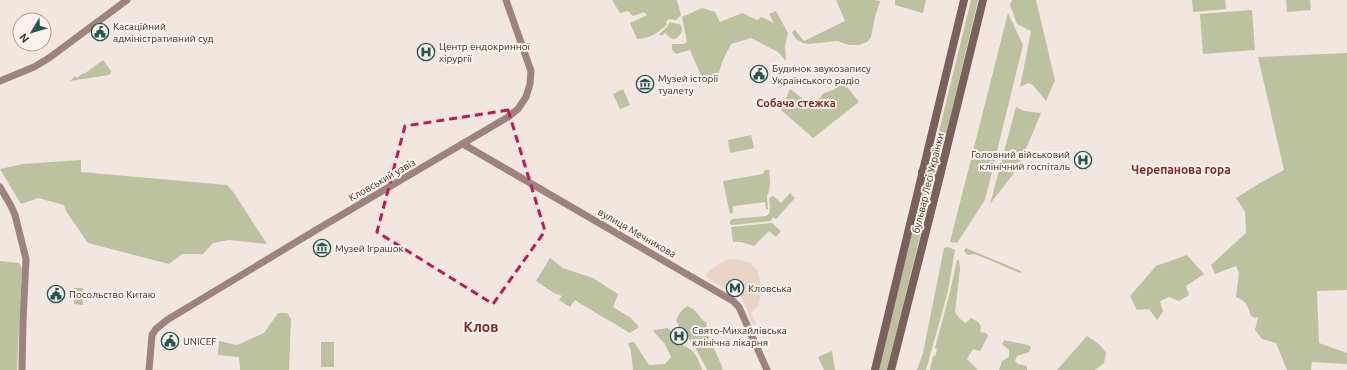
<svg xmlns="http://www.w3.org/2000/svg" width="1347" height="370" font-family="Ubuntu,sans-serif">
<style>
.green{fill:#bcc1a0}
.plaza{fill:#e9d4c7}
.lines{fill:none;stroke-linecap:round;stroke-linejoin:round}
.secondary{stroke:#9e827d;stroke-width:7}
.primary{stroke:#79605c;stroke-width:8}
.marked{fill:none;stroke:#c2185b;stroke-width:3;stroke-dasharray:8 5;stroke-linejoin:round}
.labels{text-anchor:middle;dominant-baseline:central;stroke-width:4;stroke-linejoin:round;paint-order:stroke}
.poi-label{font-size:10px;fill:#382c2a;stroke:#faf1ec;text-anchor:start}
.street-label{font-size:10px;fill:#382c2a;stroke:#faf1ec}
.neighbourhood-label{font-size:11px;font-weight:bold;fill:#842a27;stroke:#faf1ec}
.quarter-label{font-size:12px;font-weight:bold;fill:#842a27;stroke:#faf1ec}
.district-label{font-size:14px;font-weight:bold;fill:#842a27;stroke:#faf1ec}
</style>
<rect width="100%" height="100%" fill="#f2e6e0"/>
<path class="green" d="M 612,0 L 677,0 L 681,15 L 676,20 L 669,19 L 666,21 L 667,25 C 656,33 652,38 637,39 L 630,23 L 647,15 L 644,12 L 633,16 L 628,11 L 620,13 Z
M 836,0 L 874,0 L 880,1 L 875,17 L 871,37 L 867,42 L 859,45 L 849,45 L 837,41 L 808,44 L 803,43 L 796,39 L 792,33 L 794,30 L 795,30 L 804,41 L 845,21 Z
M 895,0 L 926,0 L 923,13 L 895,5 Z
M 971,0 L 978,0 L 938,169 L 930,168 Z
M 1012,0 L 1036,0 L 1055,80 L 1046,101 L 1033,85 L 1028,83 L 1020,87 L 1031,31 L 1017,24 L 1010,5 Z
M 1192,0 L 1225,0 L 1226,9 L 1193,12 Z
M 1286,0 L 1310,0 L 1311,10 L 1287,12 Z
M 702,8 L 715,12 L 720,22 L 742,13 L 757,20 L 761,17 L 766,19 L 774,23 L 769,14 L 776,11 L 788,33 L 785,46 L 786,61 L 778,52 L 751,38 L 731,44 L 723,60 L 718,75 L 712,81 L 703,80 L 690,50 L 676,54 L 672,50 L 672,44 L 684,44 L 687,42 L 682,17 Z
M 1252,10 L 1255,50 L 1203,54 L 1200,14 Z
M 1008,13 L 1023,45 L 985,200 L 957,243 L 950,242 Z
M 670,22 C 674,24 677,23 681,25 L 682,31 C 677,41 672,41 665,33 L 662,36 L 659,34 L 667,27 Z
M 1347,53 L 1347,290 L 1317,291 L 1319,343 L 1347,353 L 1347,364 L 1312,362 L 1311,370 L 1287,370 L 1276,343 L 1262,339 L 1255,330 L 1258,317 L 1255,318 L 1251,316 C 1247,304 1247,302 1236,297 L 1239,273 L 1236,266 L 1215,274 L 1211,265 L 1246,233 L 1245,212 L 1236,198 L 1260,183 L 1284,170 L 1258,57 Z
M 103,60 L 111,71 L 111,73 L 109,75 L 70,81 L 75,76 L 77,78 L 83,73 L 84,74 Z
M 844,83 L 859,102 L 813,138 L 781,110 L 790,89 L 803,99 L 813,104 L 816,102 L 824,93 L 833,90 Z
M 623,89 L 630,105 L 620,109 L 613,94 Z
M 1016,107 L 1024,111 L 1041,113 L 1018,168 L 990,204 Z
M 751,135 L 754,148 L 730,153 L 728,140 Z
M 81,160 L 81,172 L 227,185 L 234,193 L 267,244 L 229,240 L 213,243 L 203,254 L 182,254 L 169,264 L 88,243 L 66,211 L 64,205 L 38,198 L 21,204 L 0,169 L 23,164 Z
M 769,169 L 770,182 L 769,191 L 767,196 L 768,209 L 766,209 L 765,202 L 733,206 L 733,213 L 730,214 L 723,181 L 763,174 L 764,171 Z
M 924,186 L 932,187 L 887,370 L 878,370 Z
M 790,193 L 795,198 L 776,219 L 773,217 L 771,221 L 732,225 L 730,224 L 730,221 L 732,219 L 766,216 L 769,214 L 770,207 L 769,198 L 773,196 L 781,203 Z
M 772,223 L 781,231 L 776,237 L 769,231 L 754,246 L 741,242 L 733,242 L 731,227 Z
M 948,247 L 955,250 L 948,291 L 926,370 L 917,370 L 923,353 L 944,248 Z
M 966,248 L 1021,271 L 1020,273 L 975,254 L 967,255 L 964,251 Z
M 1187,255 L 1204,274 L 1186,286 L 1189,295 L 1179,301 L 1169,297 L 1160,301 L 1163,312 L 1157,320 L 1149,309 L 1137,310 L 1130,296 L 1156,266 Z
M 550,258 L 563,268 L 593,278 L 618,294 L 613,307 L 631,318 L 639,327 L 630,333 L 581,304 L 575,300 L 570,307 L 559,300 L 562,296 L 554,293 L 536,281 Z
M 957,260 L 959,260 L 960,269 L 955,312 L 960,319 L 966,323 L 971,318 L 977,321 L 981,326 L 980,332 L 986,333 L 988,336 L 980,351 L 973,349 L 967,359 L 978,370 L 930,370 L 933,356 L 935,356 L 937,349 L 935,348 L 950,292 Z
M 0,261 L 19,263 L 22,268 L 17,370 L 0,370 Z
M 74,288 L 83,288 L 83,305 L 74,304 Z
M 687,306 C 699,310 697,317 707,323 L 706,330 L 723,369 L 721,370 L 707,370 L 694,345 L 681,330 L 676,320 L 681,311 Z
M 278,313 L 287,313 L 291,319 L 289,370 L 240,370 L 239,357 L 218,355 L 219,341 L 237,345 L 264,333 Z
M 668,328 L 676,337 L 680,344 C 693,348 698,357 702,370 L 633,370 L 631,352 L 628,343 L 634,342 L 649,365 L 665,364 L 671,357 L 665,344 L 653,331 L 655,330 Z
M 1087,336 L 1100,345 L 1106,353 L 1104,363 L 1095,370 L 1057,370 Z
M 1004,340 L 1028,345 L 1031,347 L 1029,352 L 1017,356 L 1015,361 L 1018,364 L 1027,366 L 1027,370 L 999,370 L 1002,361 L 1009,357 L 1009,350 L 1002,344 Z
M 321,342 L 334,342 L 334,367 L 321,367 Z
M 832,351 L 835,370 L 824,370 L 818,357 Z"/>
<path class="plaza" d="M 733,259 L 749,262 L 755,267 L 759,274 L 762,292 L 758,306 L 751,313 L 756,324 L 753,325 L 741,296 L 729,291 L 706,277 L 709,270 L 725,260 Z"/>
<g class="lines">
<path class="secondary" d="M 0,81 L 34,67 L 49,58 L 127,0
M 463,144 L 733,301 L 739,307 L 767,370
M 0,187 L 11,206 L 15,215 L 26,259 L 23,321 L 22,370
M 149,370 L 152,335 L 156,329 L 167,320 L 316,230 L 508,117 L 518,109 L 526,97 L 530,84 L 531,71 L 506,0"/>
<path class="primary" d="M 922,172 L 940,176
M 875,370 L 964,0
M 891,370 L 940,176 L 983,0"/>
</g>
<path class="marked" d="M 508,110 L 545,231 L 493,304 L 377,232 L 405,126 Z"/>
<defs>
<symbol id="civic-ring" viewBox="-11 -11 22 22"><circle r="9.5" fill="#faf1ec" stroke="#215851" stroke-width="1.5"/><path d="M-.6-6.5H3V-4.5H.6V-3L4-1V1h2V6H-6V1h2V-1L-.6-3ZM-1.2 2.5V6h2.4V2.5Z" fill="#215851"/></symbol>
<symbol id="hospital-ring" viewBox="-11 -11 22 22"><circle r="9.5" fill="#faf1ec" stroke="#215851" stroke-width="1.5"/><path d="M-5-5h3v3.5h4V-5h3V5h-3V1.5h-4V5h-3Z" fill="#215851"/></symbol>
<symbol id="museum-ring" viewBox="-11 -11 22 22"><circle r="9.5" fill="#faf1ec" stroke="#215851" stroke-width="1.5"/><path d="M0-6L6-3V-2H-6V-3ZM-5-1h2V3h-2ZM-1-1h2V3h-2ZM3-1h2V3H3ZM-6 4H6V6H-6Z" fill="#215851"/></symbol>
<symbol id="metro-ring" viewBox="-11 -11 22 22"><circle r="9.5" fill="#faf1ec" stroke="#215851" stroke-width="1.5"/><path d="M-5.5 5V-5H-3L0 0L3-5H5.5V5H3V-.5L0 4L-3-.5V5Z" fill="#215851"/></symbol>
</defs>
<g fill-rule="evenodd">
<use href="#civic-ring" x="90" y="22" width="20" height="20"/>
<use href="#hospital-ring" x="416" y="42" width="20" height="20"/>
<use href="#civic-ring" x="749" y="64" width="20" height="20"/>
<use href="#museum-ring" x="635" y="74" width="20" height="20"/>
<use href="#hospital-ring" x="1073" y="150" width="20" height="20"/>
<use href="#museum-ring" x="312" y="238" width="20" height="20"/>
<use href="#metro-ring" x="725" y="278" width="20" height="20"/>
<use href="#civic-ring" x="46" y="284" width="20" height="20"/>
<use href="#hospital-ring" x="669" y="326" width="20" height="20"/>
<use href="#civic-ring" x="160" y="331" width="20" height="20"/>
</g>
<g class="labels">
<g class="poi-label">
<text x="113" y="26">Касаційний<tspan x="113" dy="12">адміністративний суд</tspan></text>
<text x="439" y="46">Центр ендокринної<tspan x="439" dy="12">хірургії</tspan></text>
<text x="772" y="68">Будинок звукозапису<tspan x="772" dy="12">Українського радіо</tspan></text>
<text x="658" y="78">Музей історії<tspan x="658" dy="12">туалету</tspan></text>
<text x="1070" y="154" text-anchor="end">Головний військовий<tspan x="1070" dy="12">клінічний госпіталь</tspan></text>
<text x="335" y="248">Музей Іграшок</text>
<text x="748" y="288">Кловська</text>
<text x="69" y="294">Посольство Китаю</text>
<text x="692" y="330">Свято-Михайлівська<tspan x="692" dy="12">клінічна лікарня</tspan></text>
<text x="183" y="341">UNICEF</text>
</g>
<g class="street-label">
<text transform="translate(382 180) rotate(-30)">Кловський узвіз</text>
<text transform="translate(928 183) rotate(-76)">бульвар Лесі Українки</text>
<text transform="translate(637 233) rotate(30)">вулиця Мечникова</text>
</g>
<g class="neighbourhood-label">
<text x="796" y="103">Собача стежка</text>
</g>
<g class="quarter-label">
<text x="1181" y="169">Черепанова гора</text>
</g>
<g class="district-label">
<text x="481" y="327">Клов</text>
</g>
</g>
<g transform="translate(32 32) rotate(232)"><circle r="19" fill="#faf1ec" stroke="#aca29e"/>
<path d="M0-3L7 15L0 10L-7 15Z" fill="#215851"/>
<text y="-6" font-size="11" font-weight="bold" text-anchor="middle" fill="#382c2a">N</text>
</g>
</svg>
